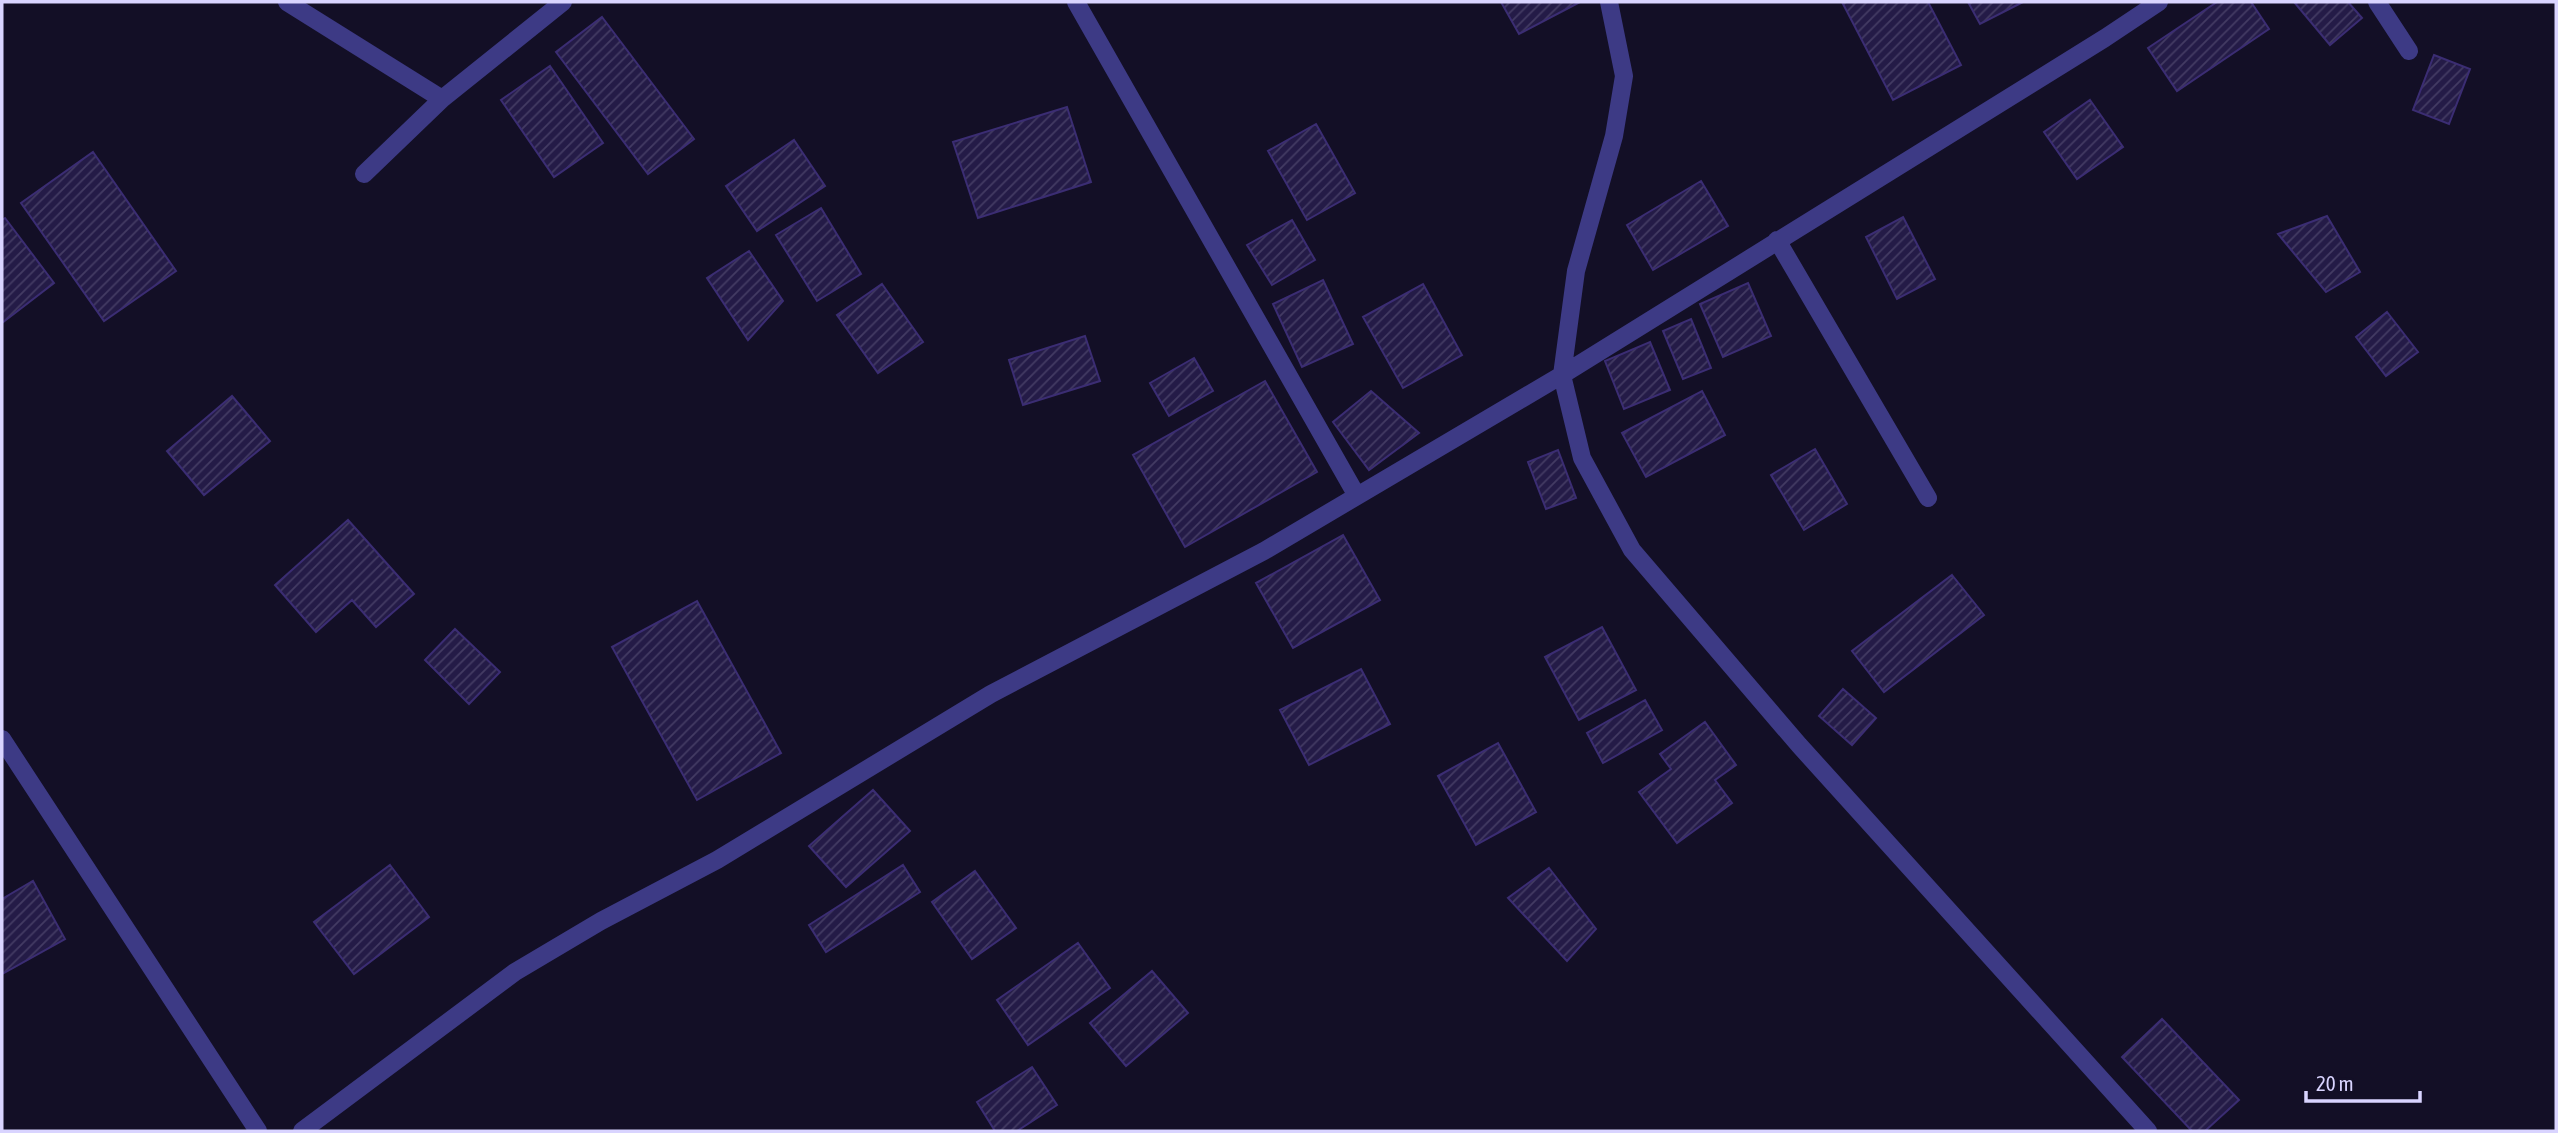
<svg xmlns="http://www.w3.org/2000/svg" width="2558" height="1133" font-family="'Asap Condensed',sans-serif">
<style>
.building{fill:url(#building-hatch);stroke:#3b2d73;stroke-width:2}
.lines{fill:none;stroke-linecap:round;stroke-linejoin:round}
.minor{stroke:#3d3a85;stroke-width:18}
</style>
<defs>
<pattern id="building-hatch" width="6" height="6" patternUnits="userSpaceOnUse" patternTransform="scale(1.75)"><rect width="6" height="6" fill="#241b47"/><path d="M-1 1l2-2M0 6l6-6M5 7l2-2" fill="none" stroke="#433b63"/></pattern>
</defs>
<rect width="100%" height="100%" fill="#130f26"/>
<path class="building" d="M 1501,2 L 1580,2 L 1519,34 Z
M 1842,2 L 1928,2 L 1961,65 L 1893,100 Z
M 1968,2 L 2023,2 L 1980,24 Z
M 2217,2 L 2251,2 L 2269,29 L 2177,91 L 2148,48 Z
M 2294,2 L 2348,2 L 2362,18 L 2330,45 Z
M 602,17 L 694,139 L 648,174 L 556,52 Z
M 2434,55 L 2470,69 L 2449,124 L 2413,110 Z
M 550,66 L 603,143 L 554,177 L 501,100 Z
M 2090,100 L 2123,147 L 2077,179 L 2044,132 Z
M 1067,107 L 1091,182 L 978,218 L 953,142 Z
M 1316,124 L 1355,193 L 1307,220 L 1268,151 Z
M 794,140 L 825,186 L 757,231 L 726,186 Z
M 93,152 L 176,271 L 104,321 L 21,203 Z
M 1701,181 L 1728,226 L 1653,270 L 1627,225 Z
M 821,208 L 861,274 L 817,301 L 776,235 Z
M 2327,216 L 2360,272 L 2326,292 L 2278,234 Z
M 1903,217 L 1935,279 L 1897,299 L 1866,237 Z
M 5,218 L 54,283 L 2,323 L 2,220 Z
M 1292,220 L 1315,260 L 1272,285 L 1247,245 Z
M 749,251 L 783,301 L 748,340 L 707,278 Z
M 1323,280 L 1353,344 L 1302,367 L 1273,304 Z
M 1748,283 L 1771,336 L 1723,357 L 1700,304 Z
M 882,284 L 923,342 L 878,373 L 837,315 Z
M 1423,284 L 1462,355 L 1403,388 L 1363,317 Z
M 2387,312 L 2418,352 L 2386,376 L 2356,337 Z
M 1691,319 L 1711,368 L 1683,379 L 1663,331 Z
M 1085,336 L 1100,381 L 1023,405 L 1009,360 Z
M 1650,342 L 1670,390 L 1624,409 L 1605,361 Z
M 1194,358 L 1213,391 L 1169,416 L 1150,383 Z
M 1265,381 L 1317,472 L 1185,547 L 1133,455 Z
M 1371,391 L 1419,433 L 1369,470 L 1333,422 Z
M 1702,391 L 1725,435 L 1646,477 L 1622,433 Z
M 232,396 L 270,441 L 204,495 L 167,451 Z
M 1815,449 L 1847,504 L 1804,530 L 1771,475 Z
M 1558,450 L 1576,498 L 1546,509 L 1528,462 Z
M 348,520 L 414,594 L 376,627 L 352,600 L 316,632 L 275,585 Z
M 1343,535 L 1380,600 L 1293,648 L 1256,583 Z
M 1952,575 L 1984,615 L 1884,692 L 1852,651 Z
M 697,601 L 781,753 L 697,800 L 612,647 Z
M 1602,627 L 1636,690 L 1579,720 L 1545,657 Z
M 455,629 L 500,672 L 469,704 L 425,660 Z
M 1361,669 L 1390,724 L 1309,765 L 1280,710 Z
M 1843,689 L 1876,718 L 1852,745 L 1819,716 Z
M 1645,700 L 1662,730 L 1603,763 L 1587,733 Z
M 1705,722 L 1736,765 L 1715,780 L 1732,803 L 1677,843 L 1639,792 L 1671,769 L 1660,754 Z
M 1498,743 L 1536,812 L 1476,845 L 1438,776 Z
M 873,790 L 910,831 L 846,887 L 809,846 Z
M 390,865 L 429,917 L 354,974 L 314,922 Z
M 903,865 L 920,892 L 826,952 L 809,925 Z
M 1549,868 L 1596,929 L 1567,961 L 1508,898 Z
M 975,871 L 1016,928 L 972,959 L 932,902 Z
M 33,881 L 65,939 L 2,974 L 2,899 Z
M 1078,943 L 1110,988 L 1028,1045 L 997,1000 Z
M 1152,971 L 1188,1013 L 1126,1066 L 1090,1023 Z
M 2162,1019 L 2239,1100 L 2205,1131 L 2192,1131 L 2122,1057 Z
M 1032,1067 L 1057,1105 L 1017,1131 L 995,1131 L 977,1102 Z"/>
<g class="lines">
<path class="minor" d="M 287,2 L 442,99
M 1076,2 L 1357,496
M 1609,2 L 1624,76 L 1614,136 L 1576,271 L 1562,375 L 1582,458 L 1632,550 L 1799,745 L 2148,1131
M 2377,2 L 2409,51
M 364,174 L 442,99 L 563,2
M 1777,240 L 1928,498
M 2,739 L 258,1131
M 302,1131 L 515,972 L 601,921 L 717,860 L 991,694 L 1264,551 L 1562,375 L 2105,38 L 2159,2"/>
</g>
<rect width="2558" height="1133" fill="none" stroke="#d9d4ff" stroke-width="7"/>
<path d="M2306 1091v10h114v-10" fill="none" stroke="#d9d4ff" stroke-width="3.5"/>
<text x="2316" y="1091" font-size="21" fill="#d9d4ff" stroke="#130f26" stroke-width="5" paint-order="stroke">20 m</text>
</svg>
